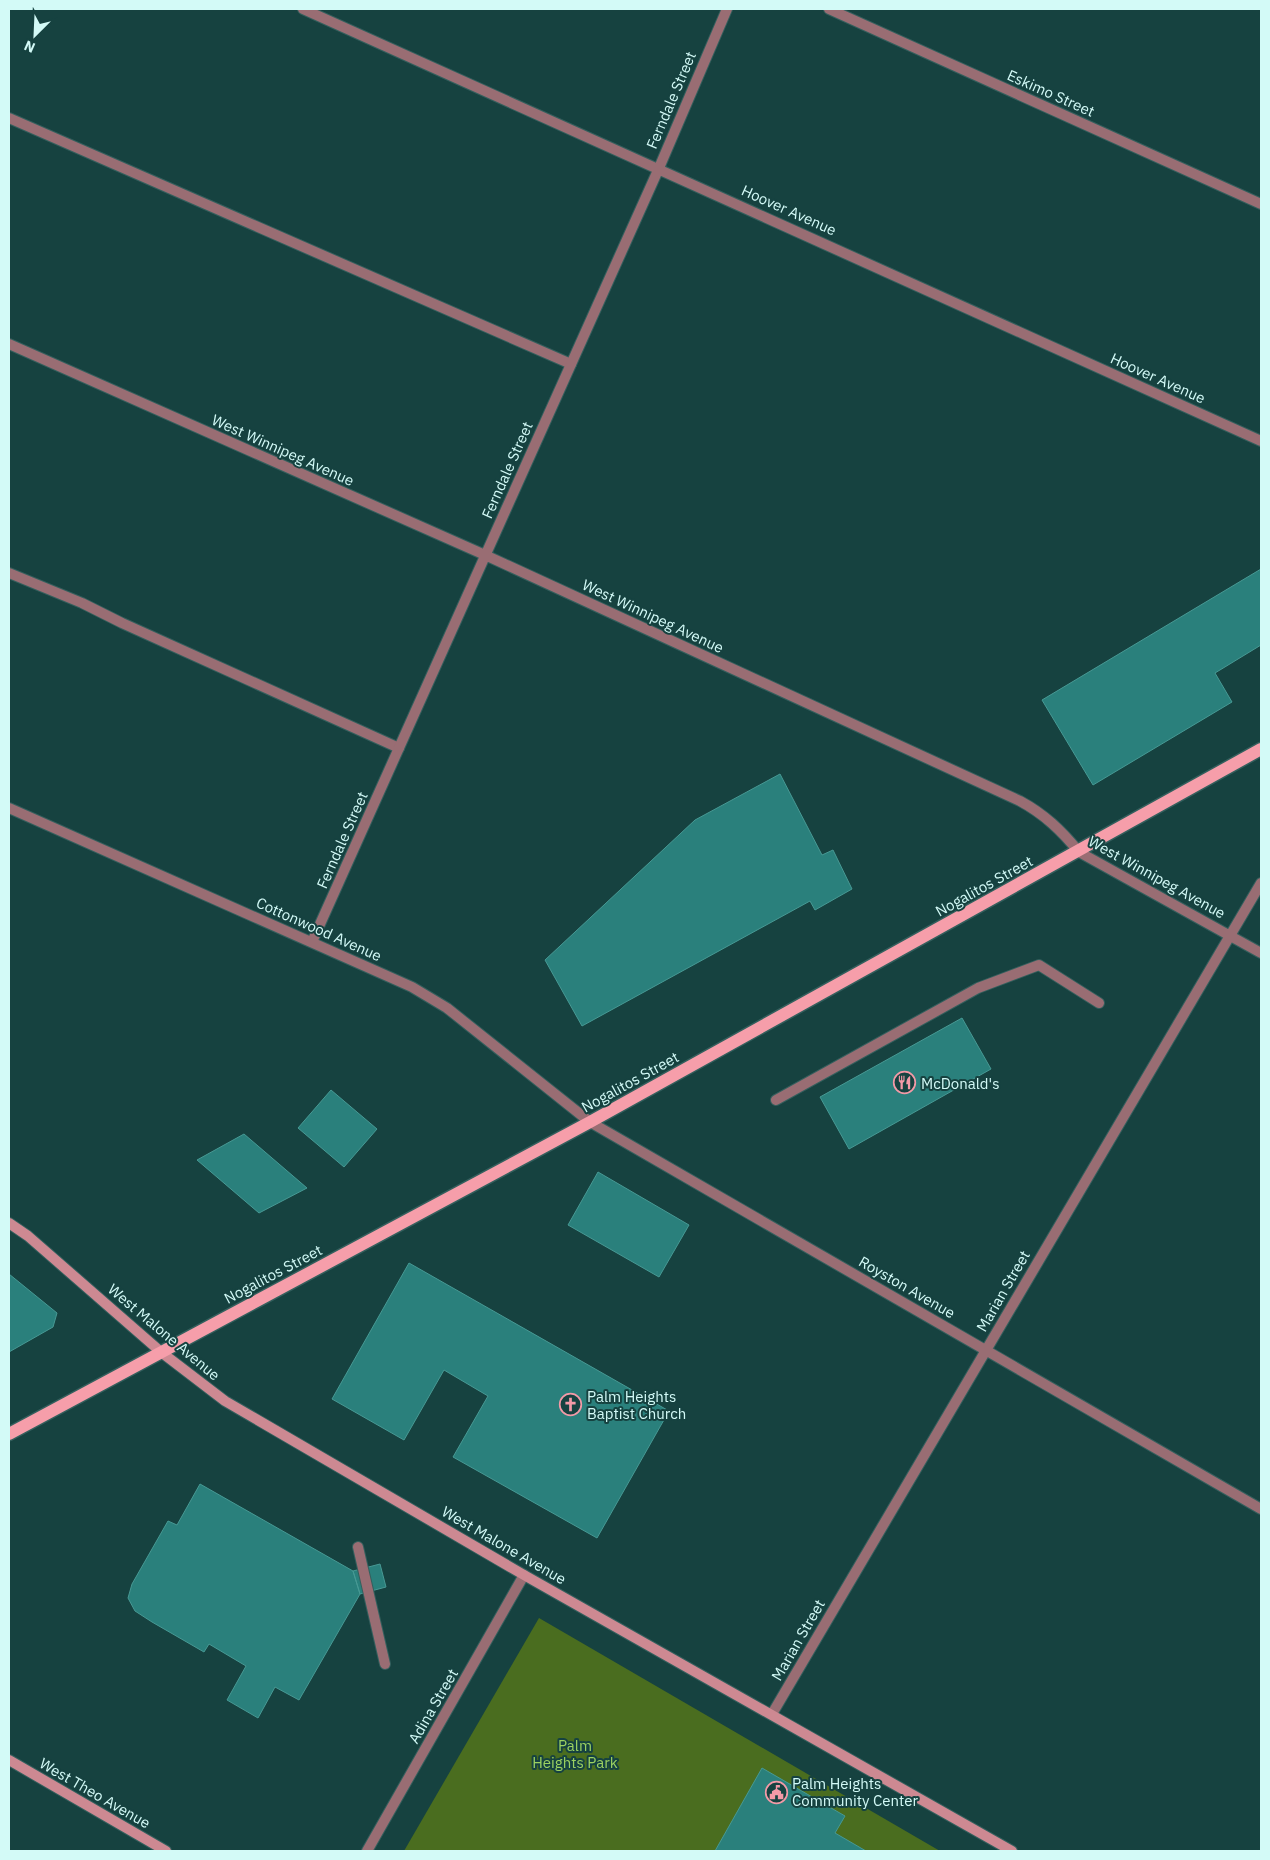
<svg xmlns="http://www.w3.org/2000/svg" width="1270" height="1860" font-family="'IBM Plex Sans',sans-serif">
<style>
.green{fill:#4a6d1f}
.building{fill:#2a807c;stroke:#479994}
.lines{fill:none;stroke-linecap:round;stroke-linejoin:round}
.lane-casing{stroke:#345f5d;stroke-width:12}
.street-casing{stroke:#345f5d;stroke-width:12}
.secondary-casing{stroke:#345f5d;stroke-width:12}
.primary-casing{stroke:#345f5d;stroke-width:15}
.lane{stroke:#996d73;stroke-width:10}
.street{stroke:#996d73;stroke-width:10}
.secondary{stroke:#cd8992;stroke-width:10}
.primary{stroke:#f69eaa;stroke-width:12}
.labels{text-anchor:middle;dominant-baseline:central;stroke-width:4;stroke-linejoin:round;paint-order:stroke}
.street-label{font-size:15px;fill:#d3faf7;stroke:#164240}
.poi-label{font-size:15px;fill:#d3faf7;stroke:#164240;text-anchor:start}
.park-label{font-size:15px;fill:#9cd261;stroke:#164240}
</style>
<rect width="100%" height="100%" fill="#164240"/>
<path class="green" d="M 539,1618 L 940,1851 L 404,1851 Z"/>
<path class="building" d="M 1261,569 L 1261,645 L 1215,673 L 1232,702 L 1093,785 L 1042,700 Z
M 780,774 L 822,855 L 833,850 L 852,889 L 815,910 L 810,901 L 582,1026 L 545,960 L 695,820 Z
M 962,1018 L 991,1069 L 849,1149 L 820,1097 Z
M 331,1090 L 377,1129 L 344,1167 L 298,1128 Z
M 244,1134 L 307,1188 L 259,1213 L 197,1160 Z
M 598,1172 L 689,1225 L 659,1277 L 568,1225 Z
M 409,1263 L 669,1411 L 597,1538 L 453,1457 L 488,1396 L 444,1370 L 404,1440 L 332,1399 Z
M 9,1274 L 57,1313 L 53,1327 L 9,1352 Z
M 200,1484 L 353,1571 L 360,1594 L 299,1700 L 275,1687 L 258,1718 L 227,1700 L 246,1666 L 209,1644 L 204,1652 L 152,1622 L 135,1611 L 128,1598 L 132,1584 L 168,1521 L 177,1525 Z
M 380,1564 L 386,1587 L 360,1594 L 353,1571 Z
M 762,1768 L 845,1816 L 835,1833 L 866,1851 L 715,1851 Z"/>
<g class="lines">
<defs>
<path id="lane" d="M 9,118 L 571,364
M 9,573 L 82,603 L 122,623 L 399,748
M 776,1100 L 978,988 L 1039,965 L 1099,1003
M 358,1547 L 385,1664"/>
<path id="street" d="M 303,9 L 1261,441
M 829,9 L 1261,204
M 9,344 L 485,555 L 1020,801 C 1044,814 1061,830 1079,852 L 1261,953
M 9,808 L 412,987 L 447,1008 L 590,1122 L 1261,1509
M 312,942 L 659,168 L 727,9
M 772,1714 L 1261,883
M 367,1851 L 524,1575"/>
<path id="secondary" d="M 9,1223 L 28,1236 L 161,1352 L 225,1401 L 524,1575 L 1012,1851
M 9,1760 L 166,1851"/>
<path id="primary" d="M 9,1434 L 590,1122 L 1261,749"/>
</defs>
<use href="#lane" class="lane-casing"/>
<use href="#street" class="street-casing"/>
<use href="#secondary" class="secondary-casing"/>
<use href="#primary" class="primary-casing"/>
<use href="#lane" class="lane"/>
<use href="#street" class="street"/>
<use href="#secondary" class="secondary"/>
<use href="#primary" class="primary"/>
</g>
<defs>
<symbol id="restaurant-ring" viewBox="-11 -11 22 22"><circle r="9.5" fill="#164240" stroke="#f39aa7" stroke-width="1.5"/><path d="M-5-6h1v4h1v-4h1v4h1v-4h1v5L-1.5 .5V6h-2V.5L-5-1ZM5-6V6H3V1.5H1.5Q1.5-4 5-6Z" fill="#f39aa7"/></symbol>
<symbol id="church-ring" viewBox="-11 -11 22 22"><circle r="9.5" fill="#164240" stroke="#f39aa7" stroke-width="1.5"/><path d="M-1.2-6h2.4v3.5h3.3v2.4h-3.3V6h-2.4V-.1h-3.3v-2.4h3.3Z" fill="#f39aa7"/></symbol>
<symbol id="civic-ring" viewBox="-11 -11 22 22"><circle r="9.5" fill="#164240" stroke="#f39aa7" stroke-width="1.5"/><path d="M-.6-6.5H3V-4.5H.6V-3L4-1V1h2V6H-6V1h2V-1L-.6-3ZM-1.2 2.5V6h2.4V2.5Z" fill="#f39aa7"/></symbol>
</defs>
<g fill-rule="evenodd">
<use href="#restaurant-ring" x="892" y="1070" width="25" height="25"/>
<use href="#church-ring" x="558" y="1392" width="25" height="25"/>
<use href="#civic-ring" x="764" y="1780" width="25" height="25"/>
</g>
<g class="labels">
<g class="street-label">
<text transform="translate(1051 93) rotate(24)">Eskimo Street</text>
<text transform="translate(671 100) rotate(-67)">Ferndale Street</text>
<text transform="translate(789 210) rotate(24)">Hoover Avenue</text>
<text transform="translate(1158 378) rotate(24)">Hoover Avenue</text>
<text transform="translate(283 450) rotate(24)">West Winnipeg Avenue</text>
<text transform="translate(507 470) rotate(-66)">Ferndale Street</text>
<text transform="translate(653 616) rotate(25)">West Winnipeg Avenue</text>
<text transform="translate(342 840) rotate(-66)">Ferndale Street</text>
<text transform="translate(1157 877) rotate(29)">West Winnipeg Avenue</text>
<text transform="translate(984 886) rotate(-29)">Nogalitos Street</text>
<text transform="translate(319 929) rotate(24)">Cottonwood Avenue</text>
<text transform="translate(630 1082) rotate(-29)">Nogalitos Street</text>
<text transform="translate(273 1274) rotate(-28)">Nogalitos Street</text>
<text transform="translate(907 1287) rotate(30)">Royston Avenue</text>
<text transform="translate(1003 1291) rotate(-60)">Marian Street</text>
<text transform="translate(164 1332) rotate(40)">West Malone Avenue</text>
<text transform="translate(504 1545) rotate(30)">West Malone Avenue</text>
<text transform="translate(798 1640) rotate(-60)">Marian Street</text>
<text transform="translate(433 1706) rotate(-60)">Adina Street</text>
<text transform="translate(95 1793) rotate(30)">West Theo Avenue</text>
</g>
<g class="poi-label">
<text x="921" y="1083">McDonald's</text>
<text x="587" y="1396">Palm Heights<tspan x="587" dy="17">Baptist Church</tspan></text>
<text x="792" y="1783">Palm Heights<tspan x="792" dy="17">Community Center</tspan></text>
</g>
<g class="park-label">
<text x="575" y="1745">Palm<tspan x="575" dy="17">Heights Park</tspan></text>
</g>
</g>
<rect width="1270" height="1860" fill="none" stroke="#d3faf7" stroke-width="20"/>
<g transform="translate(35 35) rotate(204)" stroke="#164240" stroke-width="4" paint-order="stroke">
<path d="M0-4L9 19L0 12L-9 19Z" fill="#d3faf7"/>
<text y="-8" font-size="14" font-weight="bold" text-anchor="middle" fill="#d3faf7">N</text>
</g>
</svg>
